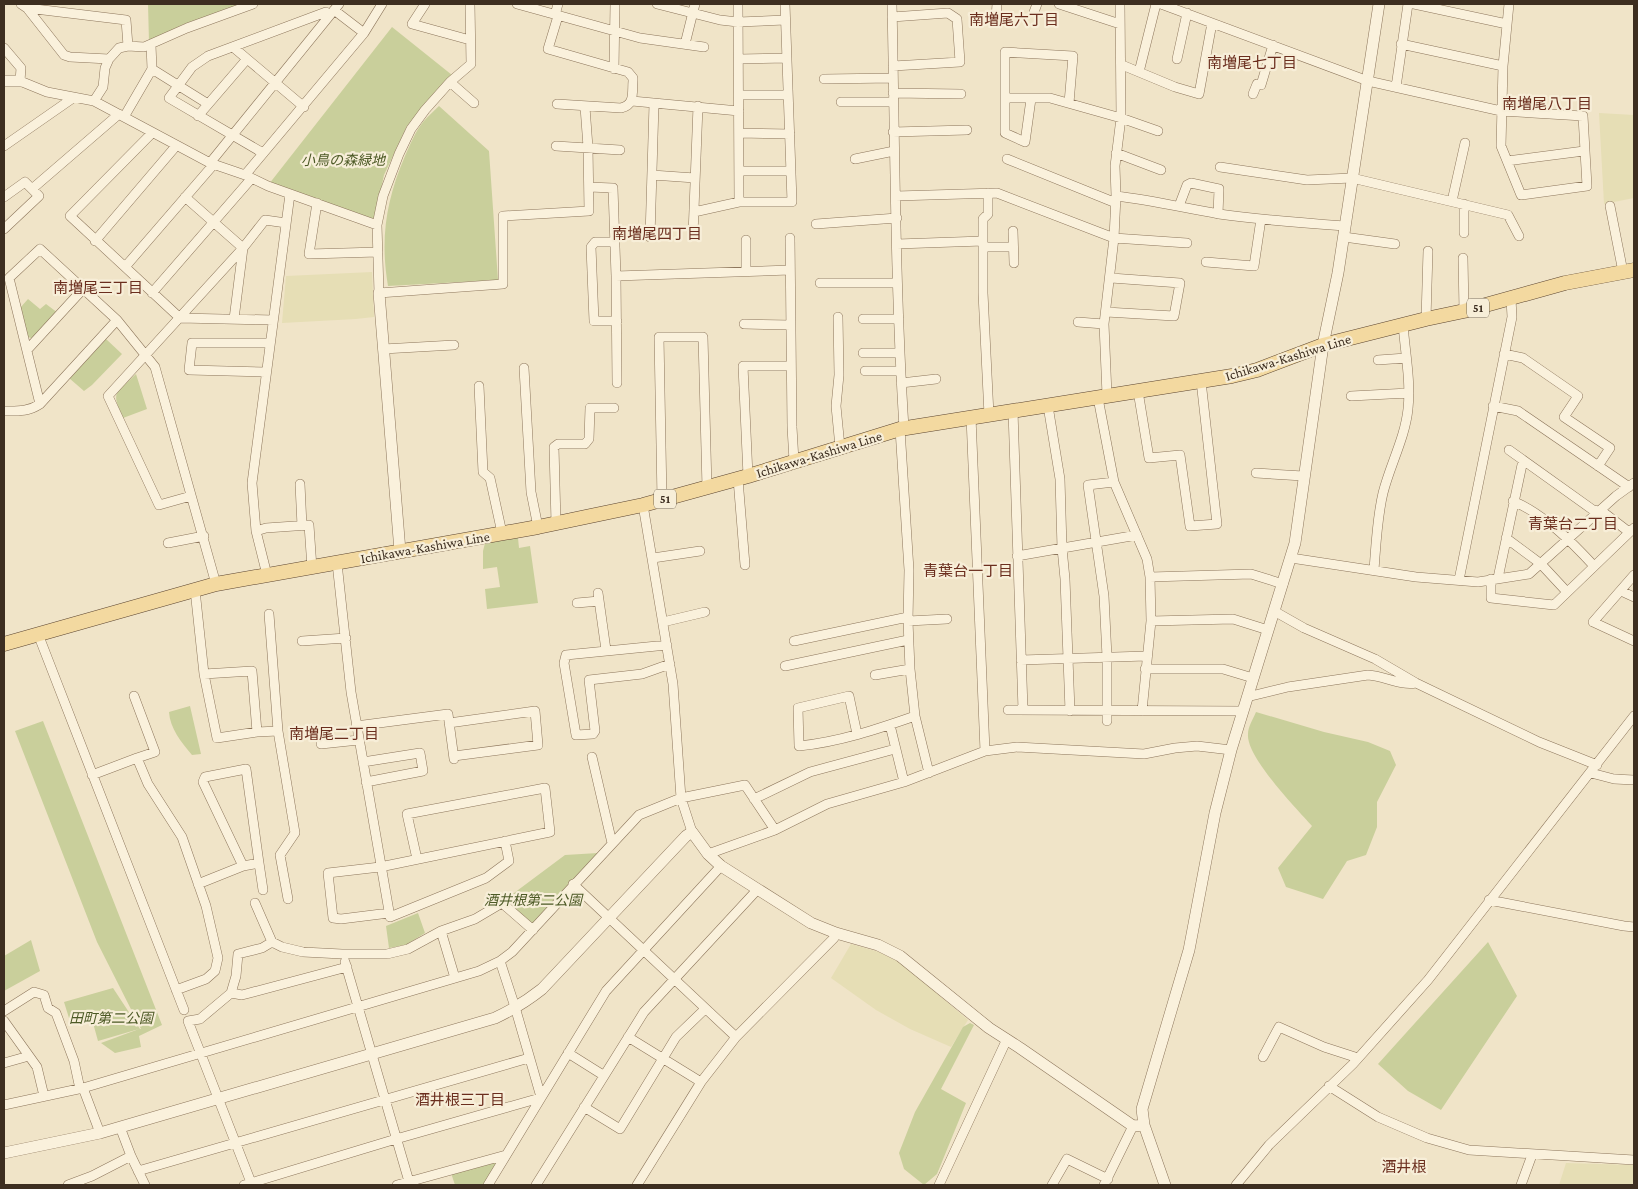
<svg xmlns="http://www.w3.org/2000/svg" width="1638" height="1189" font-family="'Crimson Pro','Noto Sans JP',serif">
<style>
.farmland{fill:#e6deb5}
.green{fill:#c9cf9b}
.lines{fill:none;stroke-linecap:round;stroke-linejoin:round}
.minor-casing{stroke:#8d765c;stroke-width:10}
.tertiary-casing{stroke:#8d765c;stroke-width:12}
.primary-casing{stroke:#5b4430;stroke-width:15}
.minor{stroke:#faf1dc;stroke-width:9}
.tertiary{stroke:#faf1dc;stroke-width:11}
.primary{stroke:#f3d9a0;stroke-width:14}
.labels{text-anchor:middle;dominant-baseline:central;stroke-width:4.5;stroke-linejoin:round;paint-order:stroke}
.shield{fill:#f7eed8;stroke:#756857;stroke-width:1}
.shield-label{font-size:12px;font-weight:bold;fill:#3d2e20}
.park-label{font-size:14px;font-style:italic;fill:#4d5a26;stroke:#f7eed8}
.street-label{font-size:14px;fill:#3d2e20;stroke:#f7eed8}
.neighbourhood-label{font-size:15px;fill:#6b2e1e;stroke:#f7eed8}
</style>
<rect width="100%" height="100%" fill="#f0e4c8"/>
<path class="farmland" d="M 1599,113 L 1634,115 L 1634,198 L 1604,204 Z
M 372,272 L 374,317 L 356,319 L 282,323 L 286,276 Z
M 851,944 L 879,952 L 903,964 L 968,1020 L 951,1047 L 910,1029 L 876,1010 L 831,978 Z
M 1566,1163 L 1634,1165 L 1634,1185 L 1559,1185 Z"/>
<path class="green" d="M 148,4 L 243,4 L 182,25 L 149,42 Z
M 392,27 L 452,75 L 407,126 L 384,175 L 375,218 L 370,220 L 269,184 Z
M 439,106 L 489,151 L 498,280 L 388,286 C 380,239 386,200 405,156 C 410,145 415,132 423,122 C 428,116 434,111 439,106 Z
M 28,299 L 40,309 L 46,304 L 58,313 L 34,339 L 28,337 L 20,308 Z
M 106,339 L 122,354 L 92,385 L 84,391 L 69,378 Z
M 136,374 L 147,409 L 123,418 C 110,390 116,394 136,374 Z
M 518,538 L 519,548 L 530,546 L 538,603 L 487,609 L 485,589 L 500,587 L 497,567 L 483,569 L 483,551 L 485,543 Z
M 190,706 L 201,754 L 192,755 C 181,742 170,728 169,712 Z
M 1256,712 L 1324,732 L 1368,742 L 1390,751 L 1396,765 L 1377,802 L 1377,827 L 1366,855 L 1347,861 L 1323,899 L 1286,887 L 1278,868 L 1312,826 C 1296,808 1246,757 1248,734 C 1248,727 1253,719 1256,712 Z
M 43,721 L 162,1025 L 139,1036 L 141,1047 L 115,1053 L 101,1043 L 139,1029 L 98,1041 L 90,1012 L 69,1018 L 64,1002 L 113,988 L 140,1029 L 141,1029 L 97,942 L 15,731 Z
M 598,853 L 534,923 L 531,924 L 506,899 L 565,855 Z
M 418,913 L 425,933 L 406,945 L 389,948 L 386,926 Z
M 31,940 L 40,971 L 4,991 L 4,956 Z
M 1488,942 L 1517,996 L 1441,1110 L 1408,1091 L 1378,1064 Z
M 970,1023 L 974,1025 L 941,1089 L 966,1103 L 937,1174 L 924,1185 L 904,1169 L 899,1153 L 915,1112 L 963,1027 Z
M 496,1160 L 499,1163 L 485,1185 L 455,1185 L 451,1173 Z"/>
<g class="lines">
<defs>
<path id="minor" d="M 21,4 L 27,8 L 64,55 L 70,57 L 109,59
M 425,4 L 412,24 L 470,40
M 470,4 L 471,64 L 450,82 L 425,110 L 411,129 L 399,154 L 383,196 L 377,225 L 379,293 L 503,284 L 503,216 L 589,211 L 588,147 L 585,107
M 517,4 L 640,38 L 704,47
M 657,4 L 720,20 L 738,22 L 785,20
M 738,4 L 739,202
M 892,4 C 895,145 895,287 904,428
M 1059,4 L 1120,24
M 1161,4 L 1368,81 L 1501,111 L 1583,116 L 1587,186 L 1521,195 L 1501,146 L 1503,66 L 1509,4
M 1414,4 L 1507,24
M 27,8 L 126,20 L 128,46
M 334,10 L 364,33
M 1034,12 L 1037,4
M 555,15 L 558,4
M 892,17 L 948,13 L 957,19 L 960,62 L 893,66
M 996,17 L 997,4
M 685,44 L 695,4
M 1401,44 L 1503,66
M 233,47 L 304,107
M 4,48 L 21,68 L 20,81 L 47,92 L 94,101 L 210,163 L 245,175 L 268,186 L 377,225
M 739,59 L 787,58
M 1177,59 L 1187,13
M 1122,65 L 1175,87 L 1199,94 L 1212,23
M 152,69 L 208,104
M 614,69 L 615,4
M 1139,72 L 1156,4
M 824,79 L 893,78
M 450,82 L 474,103
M 1396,87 L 1408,4
M 893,93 L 961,94
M 1253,94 L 1257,84 L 1261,85 L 1273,45
M 739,95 L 788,95
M 1005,98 L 1050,98 L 1121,118 L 1158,131
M 1031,99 L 1025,142 L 1005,133 L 1005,52 L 1073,56 L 1069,103
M 94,101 L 103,87 L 105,68 L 109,59 L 119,48 L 128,46 L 144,47 L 187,28 L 253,4
M 632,101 L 739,111
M 841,102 L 893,102
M 557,104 L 621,108 C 635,105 632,93 633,81 L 633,78 L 628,72 L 548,49 L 558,16
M 198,116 L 247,59
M 124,117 L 152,69 L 151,45
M 893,132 L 967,130
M 152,133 L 70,216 L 180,318 L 273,320
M 739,133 L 790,134
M 4,146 L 73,98
M 556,146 L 620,150
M 263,153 L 169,98 L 192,67 L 208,56 L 326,12 L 329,15
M 1116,153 L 1161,170
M 855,159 L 894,151
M 1007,159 L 1116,203
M 1507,161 L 1584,151
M 210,163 L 339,4
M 1220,167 L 1307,180 L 1352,178 L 1508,215 L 1519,236
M 739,171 L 791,171
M 245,175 L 364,33 L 382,4
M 652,175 L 695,178
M 589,187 L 613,188 L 616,276 L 617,383
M 32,189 L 119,114
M 988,193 L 988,214 L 983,219 L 983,293 L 989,415
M 896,196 L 997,193 L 1114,238 L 1187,243
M 1116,196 C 1151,200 1184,208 1219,214 C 1261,220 1303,223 1345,226
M 4,197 L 25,182 L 39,196 L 4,229
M 185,197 L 243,248 L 234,319
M 1452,201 L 1465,143
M 317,203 L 309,254 L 378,252
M 1179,206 L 1187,185 L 1191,183 L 1219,189 L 1218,214
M 1610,206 L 1623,272
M 694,212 L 739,202 L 792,202 L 785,4
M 816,224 L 897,218
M 1013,231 L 1014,263
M 1464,233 L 1464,204
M 693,235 L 698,106
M 650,237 L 654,104
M 1344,237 L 1395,244
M 790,238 L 792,427 L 794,461
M 746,240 L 746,271
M 95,241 L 176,146
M 615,242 L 595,242 L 591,247 L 594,321 L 617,321
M 897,244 L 983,241
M 983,247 L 1013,247
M 1463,258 L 1464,311
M 1206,262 L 1254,266 L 1261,219
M 125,267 L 214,164
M 616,276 L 790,270
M 820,283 L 897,283
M 152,293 L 251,179
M 1106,312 L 1174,316 L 1180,283 L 1111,278
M 838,317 L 839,375 L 836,406 L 840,447
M 863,319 L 899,319
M 1426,319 L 1428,251
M 1078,322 L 1104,324
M 744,324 L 791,325
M 383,349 L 454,345
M 27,350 L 83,289
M 863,353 L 899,353
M 1504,354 L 1523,358 L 1578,396 L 1564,417 L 1610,448 L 1598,466
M 1378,360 L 1406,358
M 524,368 L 531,492 L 538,527
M 865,371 L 900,371
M 266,372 L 189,370 L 192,343 L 270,343
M 901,383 L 936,379
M 479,386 L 483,472 L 490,478 L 502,533
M 1138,391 L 1149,458 L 1180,455 L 1190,526 L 1217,524 L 1201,381
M 1107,395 L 1104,324 L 1114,238 L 1116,196 L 1115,166 L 1121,118 L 1120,4
M 1351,396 L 1409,393
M 1098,398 L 1114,482 L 1147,559 L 1150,577 L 1151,621 L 1142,711
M 40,404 L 9,278 L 40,249 L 117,320 L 155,367 L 216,584
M 1048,406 L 1060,479 L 1062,548 L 1065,579 L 1070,711
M 1493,406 L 1518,411 L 1629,487
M 4,411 C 17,411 28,412 40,404 L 117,320
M 1013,411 L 1023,710
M 971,417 L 985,751
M 900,429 L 909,570 L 908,621 L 910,669 L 915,716 L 929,773
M 1509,450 L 1593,510 L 1603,512 L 1629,532
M 1256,473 L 1303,476
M 748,476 L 743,366 L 791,366
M 738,479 L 745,565
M 300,484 L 302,526
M 191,496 L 159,505 L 108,396 L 243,248 L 265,220 L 286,223
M 662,500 L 659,337 L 703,337 L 707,488
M 1513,501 C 1545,515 1571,541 1594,566
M 643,505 L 673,684 L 681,798 L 692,832
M 556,523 L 554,447 L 558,444 L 585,444 L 589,439 L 590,408 L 614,408
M 256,531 L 266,528 L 309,525 L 312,568
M 1506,538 L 1541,564 L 1567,592
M 168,543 L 204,536
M 1017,556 L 1137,535
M 653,558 L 700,551
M 1291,558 L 1416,577 L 1478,582 L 1529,574 L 1616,496 L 1634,483
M 337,563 L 351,692 L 390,917 L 486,878 L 509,861 L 505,841
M 1374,570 C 1376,545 1377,518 1383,493 C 1390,465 1405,438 1408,409 C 1411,381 1405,352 1403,324
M 267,575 L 256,531 L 252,483 L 290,194
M 1634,575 L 1593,622 L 1634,641
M 1150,577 L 1251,574 L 1283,584
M 1498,578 L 1523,460
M 1491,579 L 1491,598 L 1554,605 L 1634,528
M 1459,580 L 1512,317 L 1511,299
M 195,590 L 204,674 L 217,738 L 257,732 L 252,671 L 204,674
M 1621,591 L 1634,597
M 598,593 L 606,650
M 577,603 L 599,601
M 1274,611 L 1304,628 L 1375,659 L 1416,683 L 1539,742 L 1597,765
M 908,621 L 947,619
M 1151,621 L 1233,619 L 1268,630
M 663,622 L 705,612
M 38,634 L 184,1010
M 302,641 L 346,638
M 794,641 L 908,617
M 667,645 L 566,655 L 564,663 L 576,735 L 593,734 L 595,731 L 589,680 L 642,674 L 670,664
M 1021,660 L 1146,656
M 785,666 L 908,640
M 1145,669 L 1223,669 L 1253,678
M 875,675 L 910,669
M 134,696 L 155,752 L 137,758
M 1247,697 L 1288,687 L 1368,675 C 1385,676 1400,686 1416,683
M 1008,710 L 1242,711
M 1107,721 L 1107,657 L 1104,596 L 1088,485 L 1114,482
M 449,723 L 535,711 L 538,745 L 454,756
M 890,725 L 904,782
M 356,726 L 448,714 L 454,759
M 278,731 L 295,833 L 280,855 L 288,899
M 257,732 L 278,731 L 269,614
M 857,734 L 849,696 L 798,708 L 799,746 C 839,742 878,729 915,716
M 321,744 L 359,740
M 592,757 L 612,843
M 363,762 L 420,753 L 423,771 L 366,782
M 1591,773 L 1614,779 L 1634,780
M 92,775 L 137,758 L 148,784 L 182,837 L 206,906 L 218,958 L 215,971 L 206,979 L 176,990
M 754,799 L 810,772 L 895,749
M 708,854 L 775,830 L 827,804 L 904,782 L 985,751 L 1017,747 L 1144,754 L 1175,748 L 1197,746 L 1231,750
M 259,863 L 263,890
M 198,884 L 243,866 L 203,782 L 205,777 L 246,769 L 259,863 L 243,866
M 573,884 L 736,1037
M 1489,900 L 1624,926 L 1634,927
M 255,903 L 272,942 L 282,947 L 303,952 L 342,954 L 387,954 L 408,949 L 441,931 L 475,919 L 502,903 L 533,930
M 389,913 L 341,919 L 333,918 L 328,873 L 380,867 L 550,832 L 545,788 L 407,814 L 417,859
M 441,931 L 455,978
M 500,961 L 515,1007 L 541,1097
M 345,962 L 410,1185
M 231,993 L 236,976 L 238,954 L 262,948 L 272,942
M 4,1011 L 34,992 L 44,995 L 48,1008 L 56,1013 L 74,1061 L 80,1089
M 4,1021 L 37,1067 L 44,1096
M 628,1037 L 701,1082
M 568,1053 L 603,1075
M 1263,1057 L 1279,1027 L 1324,1047 L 1358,1058
M 4,1063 L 29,1056
M 1329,1086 L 1378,1117 L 1427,1138 L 1469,1150 L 1634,1160
M 83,1088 L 100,1133
M 4,1105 L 83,1088 L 479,971 L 500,961 L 512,952 L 639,815 L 681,798 L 745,785 L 775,830
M 584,1107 L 620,1129 L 676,1037 L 705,1009
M 120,1127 L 131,1156 L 145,1185
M 138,1171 L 529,1058
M 68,1185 L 92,1176 L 131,1156
M 244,1185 L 396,1139 L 540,1098
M 252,1185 L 188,1021 L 200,1019 L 231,993 L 242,995 L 347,967
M 397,1185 L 506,1155
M 488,1185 L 606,991 L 721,866
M 536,1185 L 644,1012 L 757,890
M 637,1185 L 701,1082 L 736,1037 L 834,938 L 836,933
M 939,1185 L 1007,1039
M 1052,1185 L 1067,1159 L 1108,1179
M 1104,1185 L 1133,1126
M 1236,1185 L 1269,1145 L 1353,1064 L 1428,980 L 1634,716
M 1521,1185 L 1532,1155"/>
<path id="tertiary" d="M 4,81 L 20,81
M 379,293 L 400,551
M 4,1153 L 100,1133 L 495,1018 C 512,1010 527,1001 542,989 L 686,836 L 692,832 L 708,854 L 721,866 L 811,923 L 836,933 L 878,945 L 900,956 L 989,1028 L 1020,1048 L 1133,1126 L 1144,1125
M 1165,1185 L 1144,1125 L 1142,1109 L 1189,950 L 1215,813 L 1231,750 L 1295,543 L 1323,345 L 1338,273 L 1379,4"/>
<path id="primary" d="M 4,644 L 216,584 L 538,527 L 643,505 L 748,476 L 900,429 L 1232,376 L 1257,370 L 1323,345 L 1426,319 L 1464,311 L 1565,283 L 1634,270"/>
</defs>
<use href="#minor" class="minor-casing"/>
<use href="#tertiary" class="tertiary-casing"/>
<use href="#primary" class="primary-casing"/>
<use href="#minor" class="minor"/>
<use href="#tertiary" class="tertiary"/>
<use href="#primary" class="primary"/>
</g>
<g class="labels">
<g class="shield">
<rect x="1467" y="298.5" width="22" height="19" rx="4"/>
<rect x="654" y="489.5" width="22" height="19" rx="4"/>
</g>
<g class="shield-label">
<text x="1478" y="308">51</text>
<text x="665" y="499">51</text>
</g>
<g class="park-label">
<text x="343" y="160">小鳥の森緑地</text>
<text x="533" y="900">酒井根第二公園</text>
<text x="111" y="1018">田町第二公園</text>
</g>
<g class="street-label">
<text transform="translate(1288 357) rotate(-17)">Ichikawa-Kashiwa Line</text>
<text transform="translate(819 454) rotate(-17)">Ichikawa-Kashiwa Line</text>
<text transform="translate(425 547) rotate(-10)">Ichikawa-Kashiwa Line</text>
</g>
<g class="neighbourhood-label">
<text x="1014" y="20">南増尾六丁目</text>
<text x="1252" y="63">南増尾七丁目</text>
<text x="1547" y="104">南増尾八丁目</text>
<text x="657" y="234">南増尾四丁目</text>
<text x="98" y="288">南増尾三丁目</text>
<text x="1573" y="524">青葉台二丁目</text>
<text x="968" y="571">青葉台一丁目</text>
<text x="334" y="734">南増尾二丁目</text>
<text x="460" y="1100">酒井根三丁目</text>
<text x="1404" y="1167">酒井根</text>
</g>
</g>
<rect width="1638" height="1189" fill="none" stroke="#3d2e20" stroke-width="10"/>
</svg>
